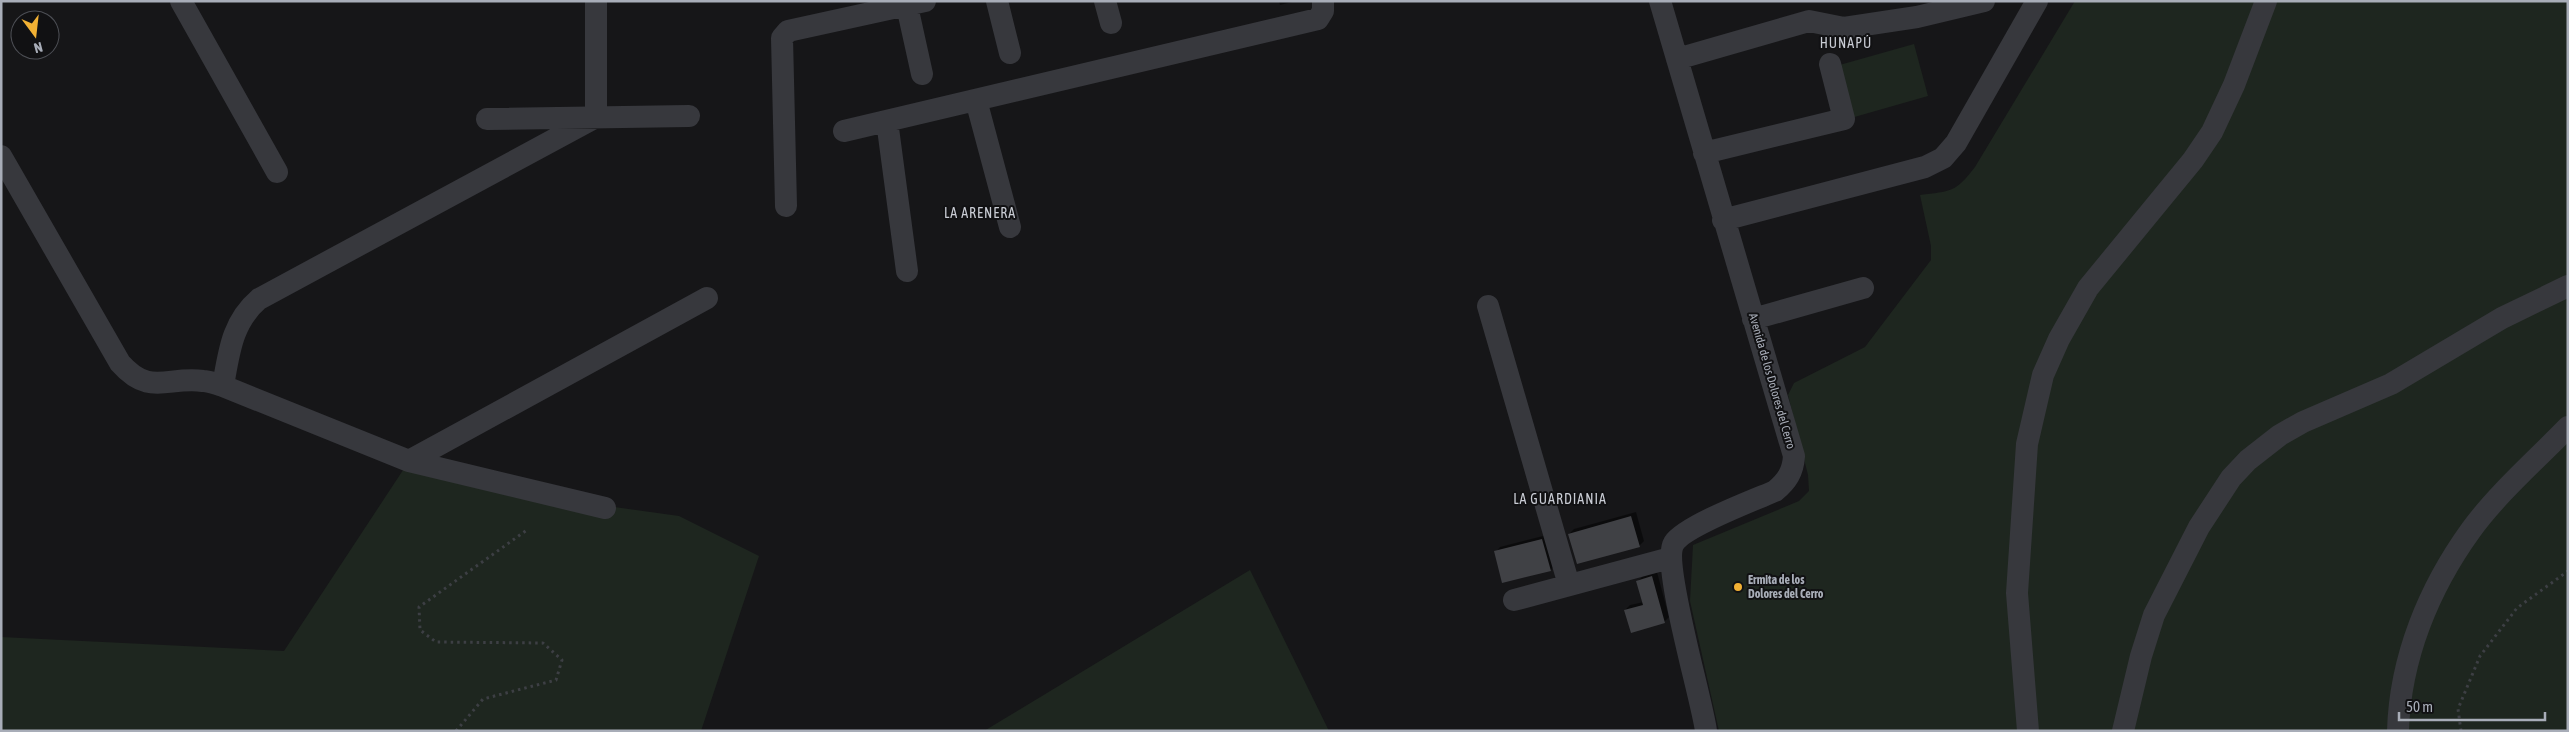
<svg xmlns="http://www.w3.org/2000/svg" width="2569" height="732" font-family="'Asap Condensed',sans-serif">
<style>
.green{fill:#1e261f}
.shadow{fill:#0007}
.building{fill:#404145}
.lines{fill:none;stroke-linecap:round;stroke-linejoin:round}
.path{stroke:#3d3f44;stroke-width:3;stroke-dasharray:2.5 4;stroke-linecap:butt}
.minor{stroke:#37383d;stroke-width:22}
.poi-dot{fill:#f2b134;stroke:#111113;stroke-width:2}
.labels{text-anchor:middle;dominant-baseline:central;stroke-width:4;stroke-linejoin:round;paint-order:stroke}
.street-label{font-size:12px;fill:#a8adb8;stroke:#111113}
.poi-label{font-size:12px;font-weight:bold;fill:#a8adb8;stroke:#111113;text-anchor:start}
.neighbourhood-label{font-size:14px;letter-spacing:1px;fill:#c9ccd4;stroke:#111113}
</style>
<rect width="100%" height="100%" fill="#161618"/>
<path class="green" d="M 2075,1 L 2568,1 L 2568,731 L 1719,731 L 1690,601 L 1693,545 L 1799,501 L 1809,491 L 1808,475 L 1788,395 L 1794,383 L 1865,347 L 1931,260 L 1931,246 L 1920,195 C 1951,191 1955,193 1975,167 Z
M 1914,44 L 1928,96 L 1851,118 L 1836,66 Z
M 409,461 L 571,501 L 679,516 L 759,556 L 701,731 L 1,731 L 1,637 L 284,651 Z
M 1250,570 L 1329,731 L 984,731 Z"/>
<path class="shadow" d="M 1279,1 L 1296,1 L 1280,5 Z
M 1636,512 L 1644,541 L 1639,546 L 1569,534 L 1574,529 Z
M 1547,535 L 1555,565 L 1551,570 L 1496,552 L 1500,547 Z
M 1657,572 L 1669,617 L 1664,622 L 1625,610 L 1630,605 L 1644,602 L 1638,581 L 1643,576 Z"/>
<path class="building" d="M 1631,516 L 1640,547 L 1577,564 L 1568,534 Z
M 1542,539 L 1551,571 L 1502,583 L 1494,551 Z
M 1652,576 L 1665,623 L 1631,633 L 1624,610 L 1643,605 L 1636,581 Z"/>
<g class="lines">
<path class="path" d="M 456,731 L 483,699 L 556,680 L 562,660 L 543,643 L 436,642 L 420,630 L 419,607 L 527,530
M 2461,731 L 2458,709 L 2480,656 L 2517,608 L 2568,571"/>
<path class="minor" d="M 181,1 L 277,172
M 997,1 L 1010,53
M 1105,1 L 1111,23
M 1660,1 L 1794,456 C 1793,472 1787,481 1775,491 C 1754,500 1685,526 1674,543 C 1661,563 1702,699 1706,731
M 907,6 L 922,74
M 1677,59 L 1809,21 L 1844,28 L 1917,17 L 1984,1
M 976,100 L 1010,227
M 487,119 L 689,116
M 887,121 L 907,271
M 844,131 L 1318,19 L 1323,11 L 1323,1
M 1704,153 L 1844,119 L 1830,64
M 1,156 L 120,363 C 150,397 167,376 203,381 C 210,381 216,384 223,386 L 409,461 L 605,508
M 786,206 L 782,38 L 788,31 L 925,1
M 1723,220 L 1925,167 L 1943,158 L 1956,143 L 2037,1
M 1488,306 L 1569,585
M 1753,319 L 1863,288
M 223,386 C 229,352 232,322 259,299 L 596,117 L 596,1
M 409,461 L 707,298
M 1514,600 L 1670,558
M 2028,731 L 2017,593 L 2027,444 L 2043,375 L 2059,339 L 2088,288 L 2193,160 L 2212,132 L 2234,85 L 2266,1
M 2123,731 L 2141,656 L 2154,615 L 2199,527 L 2231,478 L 2248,460 L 2280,435 L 2303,422 L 2391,384 L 2502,318 L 2568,286
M 2398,731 C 2400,658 2429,588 2471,530 C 2497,494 2537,459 2568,427"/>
</g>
<circle class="poi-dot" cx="1738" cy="587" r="5"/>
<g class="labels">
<g class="street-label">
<text transform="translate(1772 381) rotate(74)">Avenida de los Dolores del Cerro</text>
</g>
<g class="poi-label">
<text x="1748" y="580">Ermita de los<tspan x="1748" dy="14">Dolores del Cerro</tspan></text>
</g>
<g class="neighbourhood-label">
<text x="1846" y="43">HUNAPÚ</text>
<text x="980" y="213">LA ARENERA</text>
<text x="1560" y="499">LA GUARDIANIA</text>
</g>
</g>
<rect width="2569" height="732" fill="none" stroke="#a8adb8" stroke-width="5"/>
<g transform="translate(35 35) rotate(165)"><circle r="24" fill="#111113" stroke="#4d4f55"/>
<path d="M0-4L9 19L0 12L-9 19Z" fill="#f2b134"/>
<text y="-8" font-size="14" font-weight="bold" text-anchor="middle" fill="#a8adb8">N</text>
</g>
<path d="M2399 712v8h146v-8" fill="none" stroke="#a8adb8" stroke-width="2.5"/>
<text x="2406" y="712" font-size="15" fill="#a8adb8" stroke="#111113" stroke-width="4" paint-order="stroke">50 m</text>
</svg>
